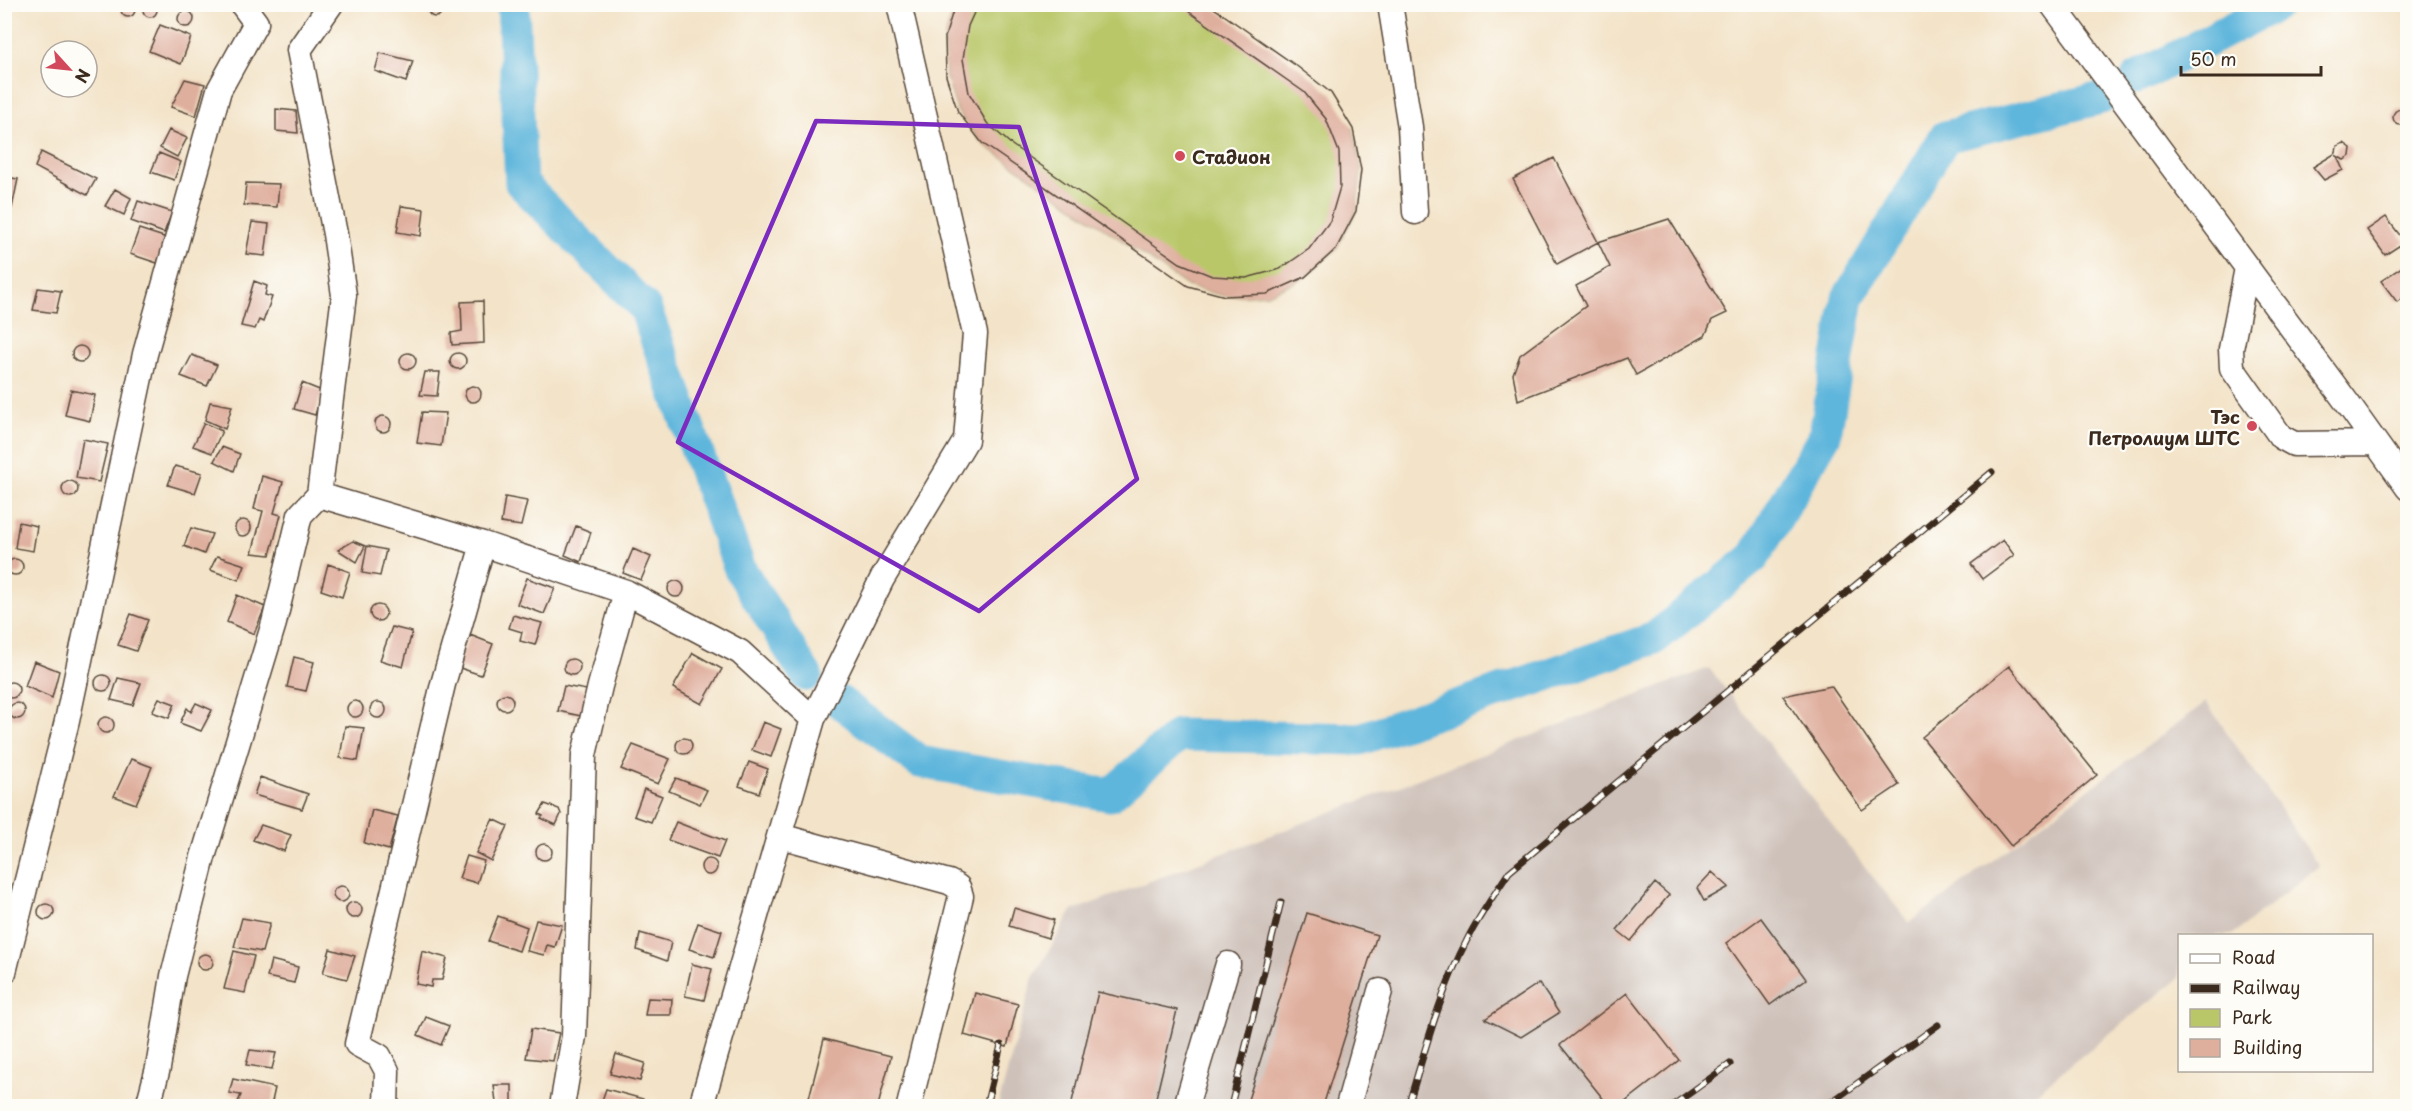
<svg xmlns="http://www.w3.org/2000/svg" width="2412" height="1111" font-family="'Playpen Sans',sans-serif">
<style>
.industrial{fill:#cec1ba}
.green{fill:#b9c769;stroke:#7a7844;stroke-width:1.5}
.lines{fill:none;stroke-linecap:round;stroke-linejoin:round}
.river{stroke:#5fb6dc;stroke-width:33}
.building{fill:#dfaf9e}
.minor-casing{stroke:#574638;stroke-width:27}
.minor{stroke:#fff;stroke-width:24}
.rail-casing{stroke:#3b2a1e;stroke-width:7}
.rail{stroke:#fdfcf7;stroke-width:4.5;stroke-dasharray:14;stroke-linecap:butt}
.marked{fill:none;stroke:#7b2cbf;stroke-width:4.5;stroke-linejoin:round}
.poi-dot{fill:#d1495b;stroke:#fdfcf7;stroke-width:2}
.labels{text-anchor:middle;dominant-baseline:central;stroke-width:4.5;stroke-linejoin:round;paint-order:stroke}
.poi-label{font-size:18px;font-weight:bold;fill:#3b2a1e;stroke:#fdfcf7;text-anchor:start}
</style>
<rect width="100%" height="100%" fill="#fdfcf7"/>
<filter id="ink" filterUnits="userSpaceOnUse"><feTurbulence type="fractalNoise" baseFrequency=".0167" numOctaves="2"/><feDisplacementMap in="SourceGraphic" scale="12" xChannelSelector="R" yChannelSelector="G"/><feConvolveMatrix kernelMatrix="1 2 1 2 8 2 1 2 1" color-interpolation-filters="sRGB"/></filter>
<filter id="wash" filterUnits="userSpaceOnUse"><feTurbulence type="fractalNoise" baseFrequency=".008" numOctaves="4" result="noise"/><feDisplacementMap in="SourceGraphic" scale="24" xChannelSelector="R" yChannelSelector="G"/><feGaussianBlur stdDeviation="1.35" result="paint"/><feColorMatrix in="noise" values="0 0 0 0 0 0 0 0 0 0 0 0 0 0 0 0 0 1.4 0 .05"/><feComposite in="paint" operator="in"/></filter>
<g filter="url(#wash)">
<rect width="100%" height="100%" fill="#f3e3c8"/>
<path class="industrial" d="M 1709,668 L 1909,923 L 2206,702 L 2319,866 L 2232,935 L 2180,936 L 2179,978 L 2019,1106 L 998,1106 L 1033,978 L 1072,911 Z"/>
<path class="green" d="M 955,5 L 1208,5 L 1353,129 L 1361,170 L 1356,211 L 1336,249 L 1305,277 L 1267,294 L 1225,296 L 1188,286 L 982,143 L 958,112 L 946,76 L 945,37 Z"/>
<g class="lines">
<path class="river" d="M 513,4 L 521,183 L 645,308 L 740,569 L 806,675
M 2137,78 L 2278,4
M 840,702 L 920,762 L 1110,795 L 1179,735 L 1360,739 L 1655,638 L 1754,557 L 1825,435 L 1848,298 L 1945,137 L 2101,98"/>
</g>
<g id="blocks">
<path class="building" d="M121 10a7 7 0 1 1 14 0a7 7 0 1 1-14 0Z
M143 10a7 7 0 1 1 14 0a7 7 0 1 1-14 0Z
M428 10a7 7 0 1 1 14 0a7 7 0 1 1-14 0Z
M 955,4 L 978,4 L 968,26 L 963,59 L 969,93 L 987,123 L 1012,145 L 1180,263 L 1212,276 L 1246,278 L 1280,269 L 1309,249 L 1330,221 L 1340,187 L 1339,152 L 1326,119 L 1304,92 L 1178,4 L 1208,4 L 1298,67 L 1331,93 L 1353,129 L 1361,170 L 1356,211 L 1336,249 L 1305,277 L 1267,294 L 1225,296 L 1188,286 L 982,143 L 958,112 L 946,76 L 945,37 Z
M178 19a8 8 0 1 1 16 0a8 8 0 1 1-16 0Z
M 160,25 L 191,37 L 181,64 L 149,51 Z
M 380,53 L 413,61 L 406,82 L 375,71 Z
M 185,79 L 205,84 L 196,116 L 171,107 Z
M 276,109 L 296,111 L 298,133 L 276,131 Z
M2393 117a8 8 0 1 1 16 0a8 8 0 1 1-16 0Z
M 169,130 L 187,138 L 177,157 L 160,148 Z
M 2344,143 L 2351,148 L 2350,156 L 2344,160 L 2337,156 L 2343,170 L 2324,180 L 2313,167 L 2336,153 L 2337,146 Z
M 41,152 L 96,179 L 87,195 L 35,167 Z
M 159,153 L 181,162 L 174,180 L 151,172 Z
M 1554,158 L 1598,242 L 1669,219 L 1727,313 L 1712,320 L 1705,336 L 1636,375 L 1627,358 L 1518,400 L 1513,374 L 1520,355 L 1586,306 L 1576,286 L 1610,267 L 1598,242 L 1557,264 L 1513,179 Z
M 4,177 L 18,179 L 12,208 L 4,207 Z
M 246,183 L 279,184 L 277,207 L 244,205 Z
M 115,189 L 131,198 L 124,215 L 105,206 Z
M 138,201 L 172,212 L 164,233 L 131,221 Z
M 401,206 L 424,209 L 421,236 L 397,232 Z
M 2386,217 L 2405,242 L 2385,255 L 2367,230 Z
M 252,222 L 269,224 L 265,256 L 246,254 Z
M 139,229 L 167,238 L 157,263 L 130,254 Z
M 2408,263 L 2408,293 L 2397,302 L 2381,281 Z
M 254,281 L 267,286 L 265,295 L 272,297 L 263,322 L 259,320 L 255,329 L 241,326 Z
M 38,288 L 61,291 L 56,313 L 33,310 Z
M 483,301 L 484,343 L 452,345 L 451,333 L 462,331 L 461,302 Z
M72 354a8 8 0 1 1 16 0a8 8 0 1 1-16 0Z
M450 361a8 8 0 1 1 16 0a8 8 0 1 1-16 0Z
M400 361a8 8 0 1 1 16 0a8 8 0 1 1-16 0Z
M 192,355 L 217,365 L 207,386 L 181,376 Z
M 425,372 L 440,372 L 437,396 L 420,395 Z
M 302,383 L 322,391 L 315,415 L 294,409 Z
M465 394a8 8 0 1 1 16 0a8 8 0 1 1-16 0Z
M 71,390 L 95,395 L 90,421 L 65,415 Z
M 210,402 L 232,406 L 225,429 L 205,420 Z
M 422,412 L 446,413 L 441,446 L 417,443 Z
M375 424a8 8 0 1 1 16 0a8 8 0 1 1-16 0Z
M 204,423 L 222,431 L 212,453 L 193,446 Z
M 83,439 L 108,444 L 99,482 L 76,478 Z
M 222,447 L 240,454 L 234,471 L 214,461 Z
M 175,466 L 202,473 L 195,493 L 168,485 Z
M 262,476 L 283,482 L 274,513 L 281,515 L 270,555 L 252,553 L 263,511 L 254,509 Z
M62 489a8 8 0 1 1 16 0a8 8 0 1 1-16 0Z
M 505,497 L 527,501 L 521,526 L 501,523 Z
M235 528a8 8 0 1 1 16 0a8 8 0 1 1-16 0Z
M 19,522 L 37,526 L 33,551 L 15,548 Z
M 576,526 L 591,532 L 581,562 L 565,555 Z
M 191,528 L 212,534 L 204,554 L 184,546 Z
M 2003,540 L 2014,555 L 1982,579 L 1971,564 Z
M 353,541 L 365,546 L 357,562 L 338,550 Z
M 367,546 L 386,550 L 380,576 L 362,573 Z
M 633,549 L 651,557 L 641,580 L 623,573 Z
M 217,556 L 245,565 L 239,580 L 210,570 Z
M7 567a8 8 0 1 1 16 0a8 8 0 1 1-16 0Z
M 328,564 L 350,572 L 342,597 L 321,590 Z
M 527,578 L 555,588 L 544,614 L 517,604 Z
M668 589a8 8 0 1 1 16 0a8 8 0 1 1-16 0Z
M 237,595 L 265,607 L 254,634 L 227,622 Z
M370 613a8 8 0 1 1 16 0a8 8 0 1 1-16 0Z
M 131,614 L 148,620 L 136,651 L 118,645 Z
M 513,615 L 542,623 L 535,645 L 520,641 L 522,632 L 509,628 Z
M 392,627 L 412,632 L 403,667 L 380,660 Z
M 470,635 L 493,644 L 481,675 L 457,667 Z
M 693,653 L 722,669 L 702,704 L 673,688 Z
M 294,657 L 314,662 L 306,691 L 287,687 Z
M564 667a8 8 0 1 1 16 0a8 8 0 1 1-16 0Z
M 34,661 L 59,671 L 52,698 L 25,686 Z
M 2009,666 L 2097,775 L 2011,846 L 1922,737 Z
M95 683a8 8 0 1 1 16 0a8 8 0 1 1-16 0Z
M 118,678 L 141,683 L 133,705 L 111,700 Z
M3 690a8 8 0 1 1 16 0a8 8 0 1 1-16 0Z
M 564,686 L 587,690 L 581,716 L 558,711 Z
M 1831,686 L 1899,785 L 1862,810 L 1783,696 Z
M497 702a8 8 0 1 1 16 0a8 8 0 1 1-16 0Z
M 159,698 L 175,704 L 169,718 L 152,712 Z
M347 709a8 8 0 1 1 16 0a8 8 0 1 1-16 0Z
M370 710a8 8 0 1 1 16 0a8 8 0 1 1-16 0Z
M 196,703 L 212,710 L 201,731 L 180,723 L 187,708 L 191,712 Z
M9 711a8 8 0 1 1 16 0a8 8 0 1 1-16 0Z
M98 725a8 8 0 1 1 16 0a8 8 0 1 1-16 0Z
M 763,722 L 781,729 L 771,757 L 752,750 Z
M 345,726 L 364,728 L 358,761 L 340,758 Z
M676 746a8 8 0 1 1 16 0a8 8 0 1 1-16 0Z
M 633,745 L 670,759 L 658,784 L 621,769 Z
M 131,759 L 152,767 L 136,804 L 114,796 Z
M 749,762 L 768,769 L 759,793 L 739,786 Z
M 260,777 L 308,794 L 302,809 L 254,795 Z
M 676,778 L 707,790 L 700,804 L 669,791 Z
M 644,789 L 662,796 L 651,822 L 634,816 Z
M 545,804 L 559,809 L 561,814 L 556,825 L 541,818 L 543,816 L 539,814 Z
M 372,810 L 398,816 L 389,850 L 364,843 Z
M 493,819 L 508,826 L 491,861 L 476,853 Z
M 676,822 L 725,841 L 718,858 L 668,840 Z
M 261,825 L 291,835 L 284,851 L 253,840 Z
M536 852a8 8 0 1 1 16 0a8 8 0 1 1-16 0Z
M 467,856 L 484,861 L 477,883 L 459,878 Z
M701 867a8 8 0 1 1 16 0a8 8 0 1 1-16 0Z
M 1712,872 L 1729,887 L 1704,901 L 1697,888 Z
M 1655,883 L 1669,895 L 1631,941 L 1617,930 Z
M333 894a8 8 0 1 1 16 0a8 8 0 1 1-16 0Z
M346 910a8 8 0 1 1 16 0a8 8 0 1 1-16 0Z
M38 912a8 8 0 1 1 16 0a8 8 0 1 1-16 0Z
M 1014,908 L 1054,920 L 1048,938 L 1009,926 Z
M 1307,913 L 1377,935 L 1323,1106 L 1246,1106 Z
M 498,916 L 527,927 L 519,951 L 488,941 Z
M 242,918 L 270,923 L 262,952 L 234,947 Z
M 1761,918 L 1806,979 L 1770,1005 L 1726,943 Z
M 536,920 L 562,925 L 555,947 L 547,945 L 544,955 L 527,951 Z
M 698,923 L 722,931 L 714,957 L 689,949 Z
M 640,933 L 671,942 L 667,961 L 637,950 Z
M 330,949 L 355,956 L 347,979 L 323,973 Z
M 234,951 L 254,956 L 245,993 L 224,989 Z
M 422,951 L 447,958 L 442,980 L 432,980 L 431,987 L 416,984 Z
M197 962a8 8 0 1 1 16 0a8 8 0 1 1-16 0Z
M 271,960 L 298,967 L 294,983 L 267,977 Z
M 692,964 L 712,969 L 704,1000 L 685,996 Z
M 1539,983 L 1559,1013 L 1521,1037 L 1485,1019 Z
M 1098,992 L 1177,1010 L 1154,1106 L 1071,1106 Z
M 975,993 L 1018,1004 L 1007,1047 L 964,1035 Z
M 1627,993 L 1679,1060 L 1620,1106 L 1609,1106 L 1560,1045 Z
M 648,998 L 672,999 L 671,1015 L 645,1015 Z
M 426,1017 L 449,1026 L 441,1045 L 418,1035 Z
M 531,1029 L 559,1033 L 553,1061 L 526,1058 Z
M 824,1039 L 891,1056 L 878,1106 L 807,1106 Z
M 250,1050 L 276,1053 L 272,1069 L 246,1065 Z
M 616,1054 L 645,1063 L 640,1081 L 610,1074 Z
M 233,1079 L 275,1088 L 271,1106 L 237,1104 L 241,1095 L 229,1093 Z
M 494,1085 L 512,1085 L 512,1104 L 496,1103 Z
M 606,1089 L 643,1099 L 641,1106 L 600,1106 Z"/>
</g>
</g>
<g filter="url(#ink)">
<use href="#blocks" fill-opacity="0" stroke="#574638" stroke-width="1.5"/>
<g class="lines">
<defs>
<path id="minor" d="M 1390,4 L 1410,127 L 1415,212
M 2052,4 L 2348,404 L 2408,488
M 2247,268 L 2231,349 L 2232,368 L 2281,437 L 2294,444 L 2375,443
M 319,495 L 483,544 L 626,592 L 740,652 L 813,719
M 780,836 L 949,882 L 958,887 L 961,896 L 909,1106
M 4,972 L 67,721 L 145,354 L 219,90 L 256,23 L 242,4
M 148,1106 L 158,1068 L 173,976 L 203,857 L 274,623 L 300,515 L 319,495 L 344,295 L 335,234 L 299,50 L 331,4
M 386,1106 L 387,1071 L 379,1056 L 357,1044 L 443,684 L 483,544
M 562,1106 L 574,1036 L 584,755 L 600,686 L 626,592
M 701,1106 L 813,719 L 882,579 L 966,440 L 975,334 L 899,4
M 1186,1106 L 1228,964
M 1348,1106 L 1380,991"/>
</defs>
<use href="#minor" class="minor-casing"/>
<use href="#minor" class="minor"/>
<defs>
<path id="rail" d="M 986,1106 L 1001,1045
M 1231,1106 L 1281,902
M 1408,1106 C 1425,1051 1440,992 1467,940 C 1479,916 1494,895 1509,872 L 1992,472
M 1672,1106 L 1730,1064
M 1826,1106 L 1938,1025"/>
</defs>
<use href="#rail" class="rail-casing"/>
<use href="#rail" class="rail"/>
</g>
</g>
<path class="marked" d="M 816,121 L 1019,127 L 1137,479 L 979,611 L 678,442 Z"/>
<g class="poi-dot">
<circle cx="1180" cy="156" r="6"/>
<circle cx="2252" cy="426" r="6"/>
</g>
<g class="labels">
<g class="poi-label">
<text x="1192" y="156">Стадион</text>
<text x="2240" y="416" text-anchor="end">Тэс<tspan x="2240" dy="21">Петролиум ШТС</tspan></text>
</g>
</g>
<rect width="2412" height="1111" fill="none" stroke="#fdfcf7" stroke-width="24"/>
<rect x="2178" y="934" width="195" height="138" fill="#fdfcf7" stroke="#afa8a0" stroke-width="1.5"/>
<rect x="2190" y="954" width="30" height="9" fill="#ffffff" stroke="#afa8a0" stroke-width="1.5"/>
<text x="2232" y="964" font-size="18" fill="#3b2a1e">Road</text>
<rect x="2190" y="984" width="30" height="9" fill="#3b2a1e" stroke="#afa8a0" stroke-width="1.5"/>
<text x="2232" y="994" font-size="18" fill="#3b2a1e">Railway</text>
<rect x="2190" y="1009" width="30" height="18" fill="#b9c769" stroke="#afa8a0" stroke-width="1.5"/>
<text x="2232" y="1024" font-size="18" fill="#3b2a1e">Park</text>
<rect x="2190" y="1039" width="30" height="18" fill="#dfaf9e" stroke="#afa8a0" stroke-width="1.5"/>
<text x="2232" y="1054" font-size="18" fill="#3b2a1e">Building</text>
<g transform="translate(69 69) rotate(117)"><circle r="28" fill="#fdfcf7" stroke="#afa8a0" stroke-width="1.5"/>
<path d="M0-4.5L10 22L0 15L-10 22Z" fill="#d1495b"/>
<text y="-9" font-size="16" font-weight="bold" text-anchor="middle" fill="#3b2a1e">N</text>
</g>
<path d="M2181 66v9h140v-9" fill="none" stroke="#3b2a1e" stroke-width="3"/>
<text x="2190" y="66" font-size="18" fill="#3b2a1e" stroke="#fdfcf7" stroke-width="4.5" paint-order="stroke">50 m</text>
</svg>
